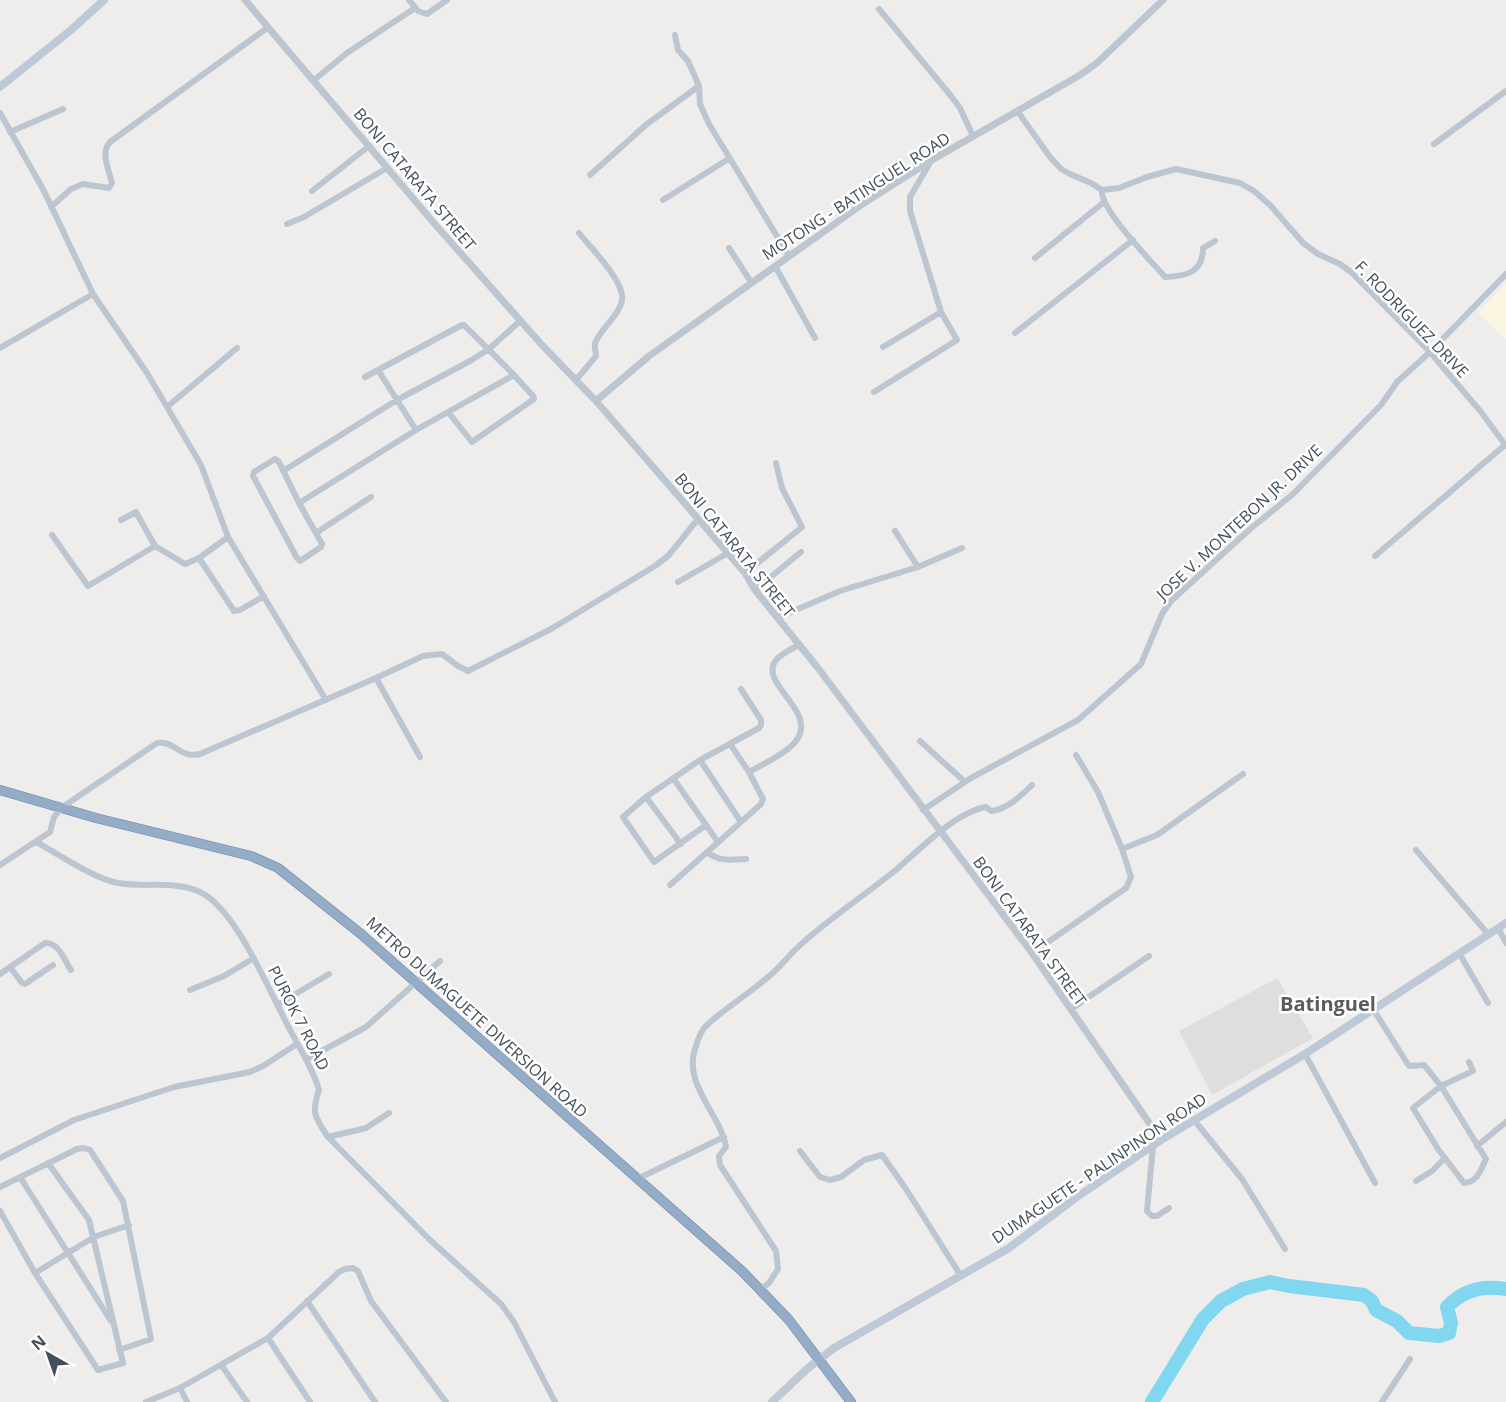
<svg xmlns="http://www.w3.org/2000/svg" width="1506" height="1402" font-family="'Open Sans',sans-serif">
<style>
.commercial{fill:#fcf5e2}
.education{fill:#e0ddde}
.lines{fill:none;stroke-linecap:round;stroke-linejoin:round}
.river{stroke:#81d7f0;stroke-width:14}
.trunk-casing{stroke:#6c88aa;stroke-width:10}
.minor{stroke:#bbc6d0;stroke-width:6}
.tertiary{stroke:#bbc6d0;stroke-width:7}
.secondary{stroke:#bdc9d7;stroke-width:8}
.trunk{stroke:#94acc6;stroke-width:9}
.labels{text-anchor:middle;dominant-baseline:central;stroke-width:5;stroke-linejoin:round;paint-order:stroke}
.street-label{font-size:16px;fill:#434f5a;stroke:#fff}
.quarter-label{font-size:20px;font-weight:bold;fill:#585c61;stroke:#fff}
</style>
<rect width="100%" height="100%" fill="#efecec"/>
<path class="commercial" d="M 1506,283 L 1506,339 L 1479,312 Z"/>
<path class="education" d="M 1277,978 L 1313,1038 L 1212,1095 L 1179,1031 Z"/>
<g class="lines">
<path class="river" d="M 1152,1402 L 1203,1319 L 1221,1301 L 1243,1289 L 1270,1282 L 1289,1286 L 1364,1295 L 1372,1301 L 1376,1310 L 1397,1321 L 1409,1333 L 1439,1336 L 1449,1333 L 1451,1323 L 1447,1307 C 1463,1290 1483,1285 1506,1289"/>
<defs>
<path id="trunk" d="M 0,790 L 96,818 L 251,856 L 278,868 L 361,934 L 743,1272 L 789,1320 L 851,1402"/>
</defs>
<use href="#trunk" class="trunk-casing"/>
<path class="minor" d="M 409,0 L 418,11 L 427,14 L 447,0
M 879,9 L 951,96 L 960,108 L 973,136
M 675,35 L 678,50 L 688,61 L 699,86 L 700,104 L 709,124 L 789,256
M 314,80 L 347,53 L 415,8
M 1018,112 L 1050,157 L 1061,169 L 1070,174 L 1091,183 L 1102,190 L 1119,188 L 1147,177 L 1176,169 L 1240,183 L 1254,191 L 1270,205 L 1303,243 L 1318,254 L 1340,264 L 1351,272 L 1430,352 L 1481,412 L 1506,446
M 0,113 L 44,191 L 93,294 L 147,373 L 201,465 L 228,537 L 326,700
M 10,132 L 63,109
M 1434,144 L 1506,91
M 931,161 L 910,197 L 910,211 L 941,312
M 590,175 L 647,124 L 699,86
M 1102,190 C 1099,208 1151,261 1165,277 C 1186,276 1203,273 1203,248 L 1215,241
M 312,191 L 369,146
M 663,200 L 730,158
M 51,207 L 71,189 L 83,184 L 109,188 L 112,183 C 109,170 100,152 110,142 L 267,28
M 287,224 L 304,217 L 387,168
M 729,248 L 751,282
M 1035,258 L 1104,202
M 775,266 L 815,338
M 1015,333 L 1133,240
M 0,348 L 93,294
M 378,370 L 416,430
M 576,380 L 596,356 C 596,352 594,347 595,343 C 601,328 625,310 622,295 C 619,276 591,248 579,233
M 874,392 L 957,340 L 941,312 L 883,347
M 167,407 L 237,348
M 448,412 L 472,442 L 534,399 L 533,396 L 514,375
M 275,459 L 279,462 L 299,503 L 322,544 L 321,547 L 300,561 L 297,558 L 253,476 L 254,472 Z
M 283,471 L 397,400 L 470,361 L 489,349 L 520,321
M 299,503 L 416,430 L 514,375 L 464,325 L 460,326 L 365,377
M 121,520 L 136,512 L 155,546 L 185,564 L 199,558 L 228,537
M 316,533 L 371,497
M 52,535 L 88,586 L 155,546
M 1375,556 L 1505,445
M 199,558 L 234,611 L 240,610 L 264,596
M 918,567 L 962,548
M 745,573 L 802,527 L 782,488 L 776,463
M 678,582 L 728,553
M 755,590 L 801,552
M 777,618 L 840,591 L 918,567 L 895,531
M 376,678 L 420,757
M 920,741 L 965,782
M 1076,755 L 1098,792 L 1122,849
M 700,760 L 741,822
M 749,772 C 763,764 790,752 798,738 C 815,709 758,683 776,660 C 782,653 791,649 799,645
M 673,778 L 718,842
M 646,797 L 681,844
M 923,810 L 971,778 L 1078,720 L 1141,664 L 1162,614 L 1171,601 L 1249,530 L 1293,494 L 1381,405 L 1397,382 L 1430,352 L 1506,274
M 706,825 L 654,862 L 623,817 L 646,797 L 700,760 L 759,728 L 761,725 L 761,720 L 741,689
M 36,842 C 59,854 94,879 118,883 C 144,888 176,880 200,892 C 235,908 269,990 287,1024 C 298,1046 312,1066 319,1090 C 311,1113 315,1117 328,1137 L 429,1239 L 501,1304 L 514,1322 L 555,1402
M 1416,850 L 1488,934
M 707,852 C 720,862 731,860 746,859
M 0,865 L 50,832 L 54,817 L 61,808 L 157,743 C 174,740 180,759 200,754 L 376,678 L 423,656 L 442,654 L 458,666 L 468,671 L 551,629 L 655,566 L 668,556 L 698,519
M 670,885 L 741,822 L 761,804 L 763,799 L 749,772 L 730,744
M 1498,928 L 1506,943
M 1032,953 L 1126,888 L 1131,877 L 1122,849 L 1157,835 L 1243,774
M 1459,953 L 1488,1003
M 10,967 L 22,983 L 25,984 L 53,965
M 0,974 L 45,943 C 59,942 64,960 71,970
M 190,990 L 224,976 L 254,958
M 277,1005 L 329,974
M 1071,1009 L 1149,956
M 1373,1009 L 1409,1066 L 1424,1065 L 1441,1086 L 1486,1159 C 1481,1169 1478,1182 1464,1183 L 1438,1149 L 1413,1108 L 1441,1086 L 1473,1071 L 1469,1062
M 1305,1054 L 1375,1183
M 307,1059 L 366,1027 L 440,961
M 1194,1120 L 1242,1179 L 1285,1249
M 328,1137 L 366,1128 L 389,1113
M 1153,1146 L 1147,1211 L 1152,1216 L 1157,1216 L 1169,1208
M 1477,1146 L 1506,1122
M 800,1151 L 820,1177 L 830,1180 L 841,1177 L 864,1160 L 882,1155 L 906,1189 L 961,1276
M 0,1158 L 74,1120 L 174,1087 L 250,1072 L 263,1066 L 297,1044
M 20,1177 L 111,1321
M 637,1179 L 724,1137
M 1416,1181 L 1432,1171 L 1445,1158
M 0,1187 L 77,1149 L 84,1148 L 90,1150 L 123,1201 L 151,1339 L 119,1350
M 0,1211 L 35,1273 L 98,1370 L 123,1363 L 89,1220 L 48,1163
M 35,1273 L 94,1237 L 129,1225
M 761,1289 L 769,1283 L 778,1269 L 776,1251 L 720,1165 L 719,1156 L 726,1147 C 721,1115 683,1085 695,1049 C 697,1042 701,1030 707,1025 C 726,1007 749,994 768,977 C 779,969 787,957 797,948 C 828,919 864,896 897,869 C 920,849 956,812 986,807 L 991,811 C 1006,810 1021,796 1032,785
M 307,1301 L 375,1402
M 268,1338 L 310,1402
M 222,1366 L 247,1402
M 180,1388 L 187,1402
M 146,1402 L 180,1388 L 268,1338 L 339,1272 L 345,1269 L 353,1268 L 358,1271 L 371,1301 L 446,1402
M 1382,1402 L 1410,1359"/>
<path class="tertiary" d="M 245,0 L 433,222 L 542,345 L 596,401 L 745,573 L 755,590 L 818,668 L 1032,953 L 1161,1140
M 596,401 L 649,356 L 864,203 L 932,160 L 1080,75 L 1097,63 L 1163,0"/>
<path class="secondary" d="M 0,87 L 71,30 L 104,0
M 772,1402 L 807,1369 L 834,1348 L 1009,1248 L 1074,1199 L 1161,1140 L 1305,1054 L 1506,923"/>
<use href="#trunk" class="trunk"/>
</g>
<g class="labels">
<g class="street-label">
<text transform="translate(415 179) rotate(50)">BONI CATARATA STREET</text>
<text transform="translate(856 196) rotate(-33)">MOTONG - BATINGUEL ROAD</text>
<text transform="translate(1412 319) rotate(46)">F. RODRIGUEZ DRIVE</text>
<text transform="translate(1239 522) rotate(-43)">JOSE V. MONTEBON JR. DRIVE</text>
<text transform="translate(735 545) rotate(51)">BONI CATARATA STREET</text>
<text transform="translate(1030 931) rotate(54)">BONI CATARATA STREET</text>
<text transform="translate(477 1017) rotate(42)">METRO DUMAGUETE DIVERSION ROAD</text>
<text transform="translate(299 1018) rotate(63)">PUROK 7 ROAD</text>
<text transform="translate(1099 1168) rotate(-34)">DUMAGUETE - PALINPINON ROAD</text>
</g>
<g class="quarter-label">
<text x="1328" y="1003">Batinguel</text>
</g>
</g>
<g transform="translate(48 1354) rotate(320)" stroke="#ffffff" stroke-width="4.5" paint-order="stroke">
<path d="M0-4.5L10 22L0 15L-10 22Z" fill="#434f5a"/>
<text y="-9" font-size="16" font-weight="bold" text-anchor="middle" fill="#434f5a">N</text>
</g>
</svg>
